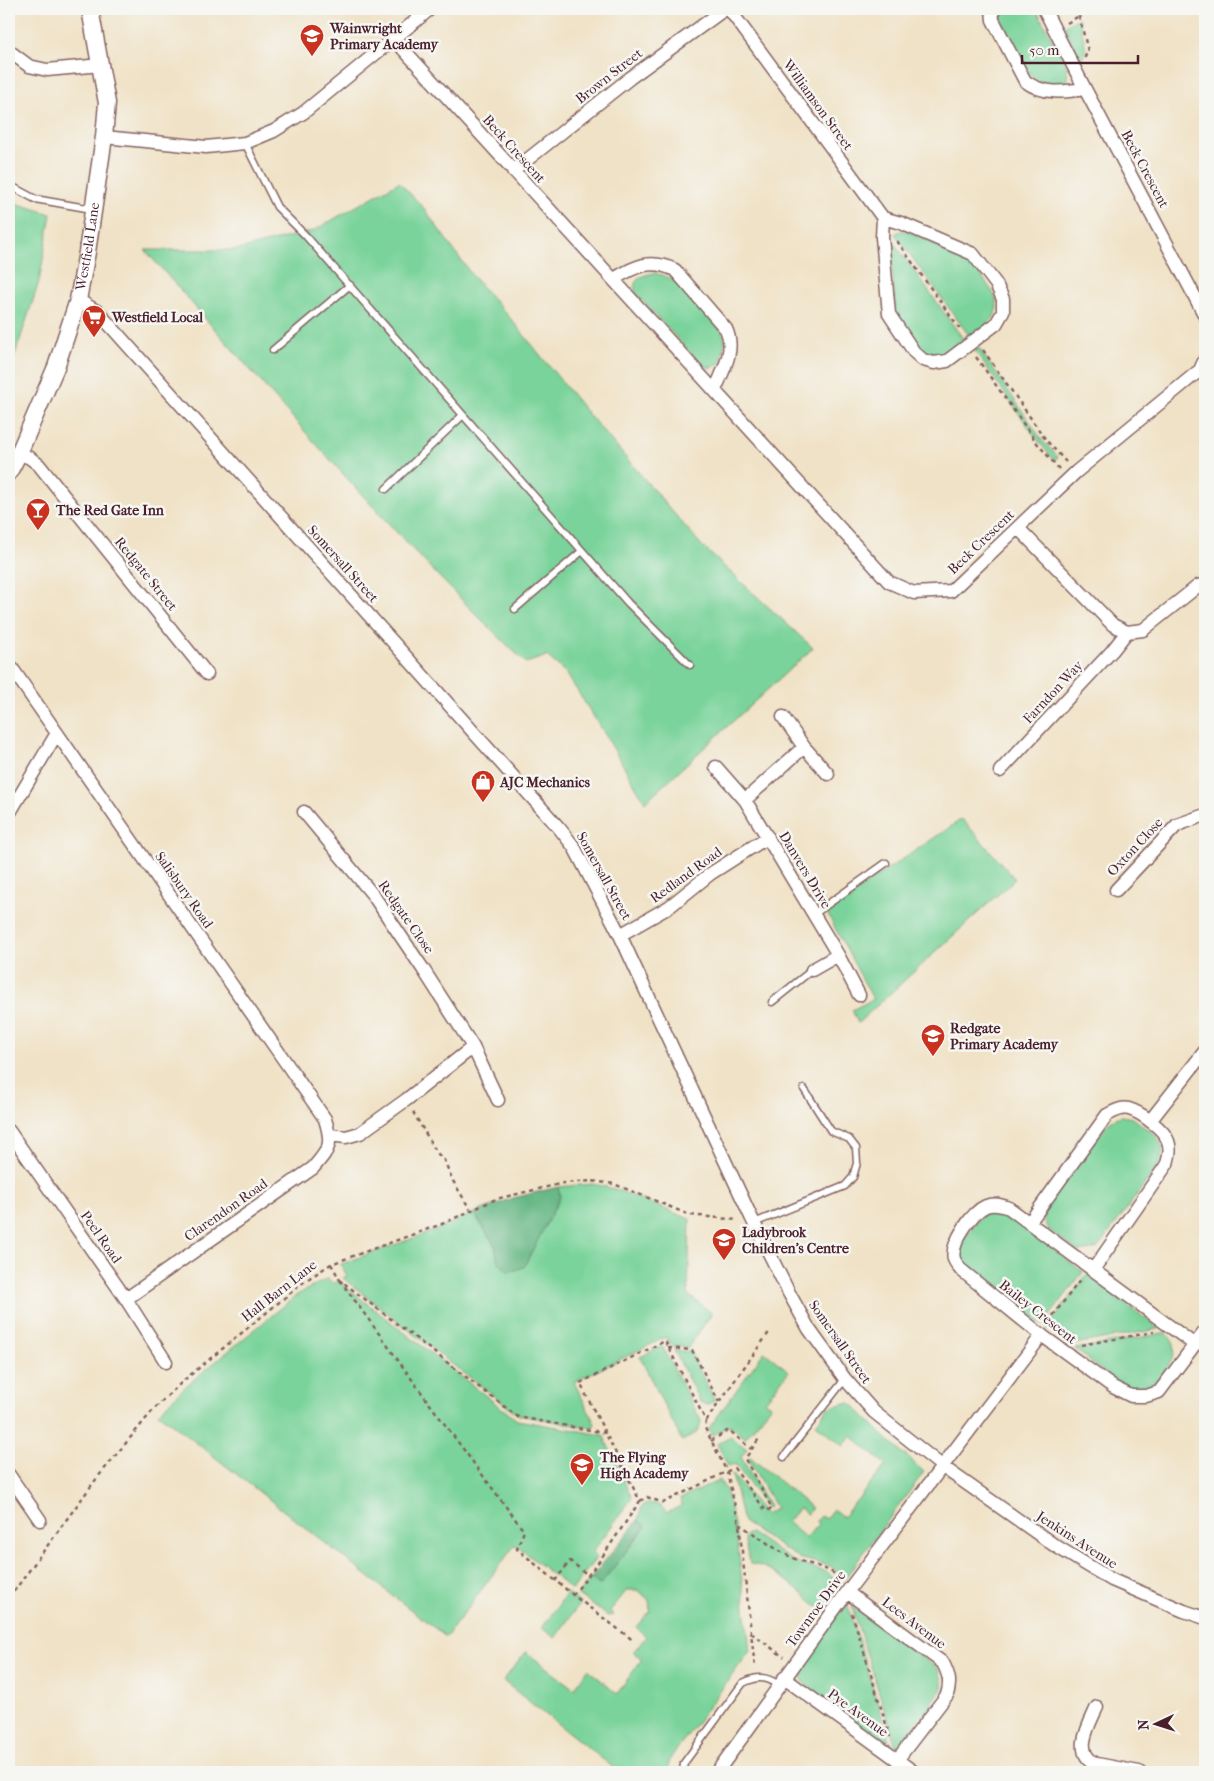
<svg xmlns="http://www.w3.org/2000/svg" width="1214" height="1781" font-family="'IM FELL French Canon',serif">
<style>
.green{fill:#79d39a;stroke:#627962}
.forest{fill:#62b582;stroke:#566a56}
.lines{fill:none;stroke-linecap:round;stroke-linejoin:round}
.service-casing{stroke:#846361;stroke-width:9}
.minor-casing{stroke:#846361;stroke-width:15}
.tertiary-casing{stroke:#846361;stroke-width:19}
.path{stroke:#846361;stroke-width:2.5;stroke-dasharray:4 4;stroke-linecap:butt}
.service{stroke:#fff;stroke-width:6}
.minor{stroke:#fff;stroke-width:12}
.tertiary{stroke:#fff;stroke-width:16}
.labels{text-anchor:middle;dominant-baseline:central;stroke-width:5;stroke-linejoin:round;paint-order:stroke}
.poi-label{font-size:14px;font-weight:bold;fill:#4a1f2b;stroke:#f6f6f2;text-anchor:start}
.street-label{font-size:14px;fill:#4a1f2b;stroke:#f6f6f2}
</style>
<rect width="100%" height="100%" fill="#f6f6f2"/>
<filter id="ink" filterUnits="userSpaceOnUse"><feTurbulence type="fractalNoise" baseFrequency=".02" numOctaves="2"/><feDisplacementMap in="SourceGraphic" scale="10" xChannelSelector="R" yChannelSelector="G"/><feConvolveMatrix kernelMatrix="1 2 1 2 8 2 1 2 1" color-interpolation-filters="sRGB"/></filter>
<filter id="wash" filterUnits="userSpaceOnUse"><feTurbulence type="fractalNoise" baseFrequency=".0096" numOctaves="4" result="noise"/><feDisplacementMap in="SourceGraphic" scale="20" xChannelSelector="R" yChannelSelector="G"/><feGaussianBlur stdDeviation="1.12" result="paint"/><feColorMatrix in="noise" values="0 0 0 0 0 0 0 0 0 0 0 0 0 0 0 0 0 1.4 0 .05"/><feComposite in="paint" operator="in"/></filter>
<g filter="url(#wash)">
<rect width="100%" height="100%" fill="#f0e2c6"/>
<path class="green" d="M 1000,9 L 1036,9 L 1067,67 C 1068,75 1068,80 1062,86 C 1052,84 1040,83 1032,76 C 1023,68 999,20 1000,9 Z
M 1079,18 L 1086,50 L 1081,60 L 1064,26 Z
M 399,182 L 422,206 L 474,278 L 511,319 L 583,408 L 703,547 L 813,648 L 645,802 L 606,736 L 566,673 L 547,656 L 526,663 C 390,534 269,390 145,250 L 237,250 L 313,231 Z
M 9,199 L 15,203 L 51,214 L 39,282 L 9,373 Z
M 900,231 L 907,231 L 970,260 L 992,291 L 996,299 L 997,308 L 994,317 L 987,325 L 970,337 L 895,234 Z
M 891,239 L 964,340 L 948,353 L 938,356 L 927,355 L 918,348 L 896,316 L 890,242 Z
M 653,273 C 682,276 704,311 722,332 L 725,340 L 721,363 L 711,368 L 703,366 L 699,362 L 636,294 C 631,280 640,276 653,273 Z
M 979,348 L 1042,440 L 1058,457 L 1054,460 L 1039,442 L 975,351 Z
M 962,819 L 1015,879 L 858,1023 L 852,1010 L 873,999 L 826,911 Z
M 1121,1116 L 1133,1118 L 1157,1137 L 1163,1148 L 1160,1163 L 1098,1248 L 1087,1251 L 1077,1251 L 1049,1230 L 1044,1221 L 1045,1208 L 1111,1120 Z
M 593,1184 L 615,1189 L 690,1219 L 688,1295 L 712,1313 L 688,1348 L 671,1346 L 666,1337 L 574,1382 L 595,1424 L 592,1428 L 519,1415 L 452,1364 L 343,1278 L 347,1276 L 341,1264 L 436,1230 L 474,1213 L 495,1246 L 498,1262 L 509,1272 L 523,1267 L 560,1197 L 558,1187 Z
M 998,1210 L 1005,1212 L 1083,1272 L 1043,1325 L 963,1265 L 960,1259 L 961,1243 L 982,1215 Z
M 1087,1274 L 1159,1329 L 1069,1345 L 1047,1328 Z
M 328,1278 L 333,1284 L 338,1281 L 517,1420 L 603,1435 L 632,1498 L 592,1553 L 597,1557 L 572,1590 L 515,1545 L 446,1637 L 158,1413 L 187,1385 L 297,1295 Z
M 1165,1333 C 1180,1345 1175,1356 1166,1369 C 1157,1381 1148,1392 1132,1389 C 1117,1386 1088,1359 1075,1349 Z
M 662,1346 L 701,1421 C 700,1434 691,1436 682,1441 L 640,1357 Z
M 674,1350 L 690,1352 L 715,1400 L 707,1405 L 700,1402 Z
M 764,1352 L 789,1371 L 765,1401 L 771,1406 L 745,1438 L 730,1425 L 712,1436 L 709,1428 Z
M 850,1402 L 888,1440 L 924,1472 L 845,1578 L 830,1566 L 798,1558 L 743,1522 L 732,1474 L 766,1515 L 776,1508 L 748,1459 L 750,1457 L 812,1508 L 807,1514 L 799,1508 L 787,1522 L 806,1538 L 818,1524 L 816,1521 L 821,1516 L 825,1519 L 833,1509 L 843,1517 L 886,1465 L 851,1436 L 843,1446 L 816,1424 L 827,1408 Z
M 730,1436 L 747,1449 L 741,1457 L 769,1507 L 767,1508 L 735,1464 L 728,1466 L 717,1444 Z
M 720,1480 L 727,1493 L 737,1538 L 750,1651 L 669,1760 L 668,1772 L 619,1772 L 503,1681 L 526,1652 L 574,1689 L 588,1669 L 617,1694 L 642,1659 L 633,1652 L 646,1637 L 636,1627 L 650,1611 L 649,1600 L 638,1590 L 627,1590 L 610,1611 L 613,1615 L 608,1616 L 578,1595 L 591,1578 L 599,1585 L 646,1527 L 638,1520 L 642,1506 C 652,1501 661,1504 667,1513 L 682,1505 L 680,1499 Z
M 751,1533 L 794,1562 L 826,1572 L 841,1584 L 821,1610 C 803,1594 775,1566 750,1564 L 744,1538 L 746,1535 Z
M 567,1593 L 580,1603 L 555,1638 L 542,1628 Z
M 848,1606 L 891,1747 L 810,1690 C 800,1680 800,1674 804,1661 L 841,1610 Z
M 852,1607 L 937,1668 C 941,1675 943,1681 942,1689 L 901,1744 L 896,1746 Z"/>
<path class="forest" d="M 558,1187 L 560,1197 L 524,1267 L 509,1272 L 498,1262 L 495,1245 L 474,1213 L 513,1198 Z
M 638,1520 L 646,1526 L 600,1585 L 591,1578 Z"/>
</g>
<g filter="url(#ink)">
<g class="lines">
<defs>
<path id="service" d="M 245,143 L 277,207 L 306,236 L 628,603 L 690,665
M 9,185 L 35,199 L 92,209
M 273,350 L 350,285
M 386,489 L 463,415
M 515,609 L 582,551
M 814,914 L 886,863
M 772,1002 L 812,970
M 754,1223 L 845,1186 L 853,1177 L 857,1163 L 856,1148 L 849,1139 L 831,1131 L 804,1089
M 784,1457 L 845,1379
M 683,1772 L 684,1763 L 743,1683 C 757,1676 766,1676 779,1685"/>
<path id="minor" d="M 729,9 L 883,218 L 901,223 L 973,254 L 996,284 L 1003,299 L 1003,312 L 996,324 L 947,361 L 934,363 L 923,360 L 914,352 L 889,314 L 882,237 L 883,218
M 992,9 L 993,20 L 1025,81 C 1043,95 1064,92 1085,89
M 1044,9 L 1085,89 L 1205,316
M 394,39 L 889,582 L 914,593 L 951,591 L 1076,472 L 1200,370 L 1205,359
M 9,51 L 29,66 L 47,70 L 101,65
M 104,137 L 206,147 L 245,143 L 274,131 L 303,113 L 430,9
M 513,171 L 630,78 L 725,9
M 614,279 C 635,266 651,258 675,270 L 726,329 C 736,350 723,370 715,390
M 78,300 L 98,312 L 560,829 L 574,847 L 620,935 L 752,1219 L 789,1293 L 809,1329 L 845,1379 L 874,1412 L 943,1467 L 1054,1545 L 1112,1580 L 1184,1611 L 1205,1618
M 19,453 L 30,458 L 39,465 L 207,674
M 1018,528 L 1113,625 L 1127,632 L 1143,630 L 1198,586 L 1205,584
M 9,664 L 325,1119 C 333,1145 330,1148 313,1168 L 126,1299
M 783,717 L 804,747 L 828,774
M 716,767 L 745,800 L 838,955 L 859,995
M 1000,771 L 1112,651 L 1127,632
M 745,800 L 804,747
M 304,812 L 373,895 L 423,969 L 473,1047 L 498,1100
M 9,814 L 57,733
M 1116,890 L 1177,825 L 1205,815
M 620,935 L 669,907 L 710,874 L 768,837
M 812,970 L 838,955
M 1150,1121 L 1205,1051
M 9,1131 L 126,1299 L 166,1362
M 330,1135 L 346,1137 L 360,1133 L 406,1100 L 473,1047
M 1029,1223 L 1107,1115 C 1113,1112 1121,1107 1129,1109 C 1140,1112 1164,1129 1168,1141 C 1171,1149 1169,1156 1167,1164 L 1093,1270
M 1195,1345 L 1009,1208 C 1001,1205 994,1203 986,1206 C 972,1212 950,1244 954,1259 C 955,1262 958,1266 960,1269 L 1040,1334 L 1113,1387 L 1131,1396 L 1146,1396 L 1159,1392 L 1205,1331
M 9,1475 L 40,1520
M 847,1592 L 943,1663 C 949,1675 951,1682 947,1695 L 897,1760
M 784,1678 L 914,1772
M 1097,1707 C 1090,1723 1071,1754 1097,1764 L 1139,1772
M 717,1772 L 847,1592 L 1042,1335"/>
<g id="tertiary">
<path id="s1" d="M 9,472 L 19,453 L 56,367 L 78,300 L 87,252 L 104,137 L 107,103 L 90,9"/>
</g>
</defs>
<use href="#service" class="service-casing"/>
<use href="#minor" class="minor-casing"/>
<use href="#tertiary" class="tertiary-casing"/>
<path class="path" d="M 1075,9 L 1079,16 L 1088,51 L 1084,59
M 1078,14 L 1086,9
M 1067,23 L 1079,16
M 897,241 L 962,332
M 983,350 L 1046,440 L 1066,462
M 976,357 L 1037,443 L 1059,469
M 413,1112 L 437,1153 L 444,1160 L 453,1181 L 470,1209
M 331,1264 L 340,1280 L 518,1417 L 606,1433
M 340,1280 L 429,1403 L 524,1531 L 517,1549 L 573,1595 L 634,1641
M 1048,1322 L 1081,1279
M 1081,1345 L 1154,1332
M 668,1348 L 692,1350 L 719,1402
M 706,1421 L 770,1331
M 711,1441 L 729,1430 L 751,1449
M 640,1501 L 647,1497 L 663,1503 L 734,1468 L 766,1511 L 772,1508 L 745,1459 L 760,1437
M 739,1524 C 755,1534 777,1551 793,1558 C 809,1565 826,1566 840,1578
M 555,1581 L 570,1561 L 588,1575
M 573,1595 L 600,1560 L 640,1501 L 580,1383 L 665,1341 L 706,1421 L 705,1428 L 727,1472 L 739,1524 L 755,1668
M 9,1598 L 97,1478 L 154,1409 L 183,1381 L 305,1281 L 331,1264 L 442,1224 L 496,1199 L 564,1183 L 592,1181 L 614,1184 L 690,1215 L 738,1220
M 852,1613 L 890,1737
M 751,1633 L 784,1657"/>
<use href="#service" class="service"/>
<use href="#minor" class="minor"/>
<use href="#tertiary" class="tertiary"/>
</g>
</g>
<defs>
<symbol id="school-pin" viewBox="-11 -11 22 30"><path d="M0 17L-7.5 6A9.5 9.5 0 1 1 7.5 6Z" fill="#c8321e" stroke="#f6f6f2"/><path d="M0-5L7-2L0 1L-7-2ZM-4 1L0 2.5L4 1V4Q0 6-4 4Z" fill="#fff"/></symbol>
<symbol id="supermarket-pin" viewBox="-11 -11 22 30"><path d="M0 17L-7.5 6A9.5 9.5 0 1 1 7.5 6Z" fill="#c8321e" stroke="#f6f6f2"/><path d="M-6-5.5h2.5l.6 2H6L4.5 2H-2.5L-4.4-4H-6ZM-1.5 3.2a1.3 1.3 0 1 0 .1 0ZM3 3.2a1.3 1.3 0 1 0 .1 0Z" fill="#fff"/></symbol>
<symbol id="bar-pin" viewBox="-11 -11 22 30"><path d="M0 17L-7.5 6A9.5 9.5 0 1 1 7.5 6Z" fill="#c8321e" stroke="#f6f6f2"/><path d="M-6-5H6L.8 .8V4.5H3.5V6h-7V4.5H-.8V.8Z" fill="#fff"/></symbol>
<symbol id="shop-pin" viewBox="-11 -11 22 30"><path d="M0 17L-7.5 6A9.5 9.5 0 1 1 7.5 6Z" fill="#c8321e" stroke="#f6f6f2"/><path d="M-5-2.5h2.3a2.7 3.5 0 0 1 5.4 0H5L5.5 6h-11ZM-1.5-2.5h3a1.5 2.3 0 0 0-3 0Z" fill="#fff"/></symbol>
</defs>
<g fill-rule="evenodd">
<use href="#school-pin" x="298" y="22" width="28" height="38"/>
<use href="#supermarket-pin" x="80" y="303" width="28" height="38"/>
<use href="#bar-pin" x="24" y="496" width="28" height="38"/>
<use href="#shop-pin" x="469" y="768" width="28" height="38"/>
<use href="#school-pin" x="919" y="1022" width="28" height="38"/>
<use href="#school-pin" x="710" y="1226" width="28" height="38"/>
<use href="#school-pin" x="568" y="1451" width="28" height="38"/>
</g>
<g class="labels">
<g class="poi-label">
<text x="330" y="28">Wainwright<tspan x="330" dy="16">Primary Academy</tspan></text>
<text x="112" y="317">Westfield Local</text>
<text x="56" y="510">The Red Gate Inn</text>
<text x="500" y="782">AJC Mechanics</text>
<text x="950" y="1028">Redgate<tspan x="950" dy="16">Primary Academy</tspan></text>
<text x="742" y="1232">Ladybrook<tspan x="742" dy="16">Children's Centre</tspan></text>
<text x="600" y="1457">The Flying<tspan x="600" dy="16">High Academy</tspan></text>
</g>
<g class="street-label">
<text transform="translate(609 76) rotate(-38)">Brown Street</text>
<text transform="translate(818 105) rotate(54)">Williamson Street</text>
<text transform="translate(514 149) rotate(48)">Beck Crescent</text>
<text transform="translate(1145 169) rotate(62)">Beck Crescent</text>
<text stroke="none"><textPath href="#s1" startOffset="240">Westfield Lane</textPath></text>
<text transform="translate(981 542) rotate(-44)">Beck Crescent</text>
<text transform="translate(343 564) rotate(48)">Somersall Street</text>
<text transform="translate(146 574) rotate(51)">Redgate Street</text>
<text transform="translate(1053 692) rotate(-47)">Farndon Way</text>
<text transform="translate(1135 847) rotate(-47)">Oxton Close</text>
<text transform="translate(805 870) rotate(59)">Danvers Drive</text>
<text transform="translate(686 875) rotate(-36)">Redland Road</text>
<text transform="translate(604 876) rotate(61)">Somersall Street</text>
<text transform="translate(184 890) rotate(55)">Salisbury Road</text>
<text transform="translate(406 917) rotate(55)">Redgate Close</text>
<text transform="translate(226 1210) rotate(-35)">Clarendon Road</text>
<text transform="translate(101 1237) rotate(55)">Peel Road</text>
<text transform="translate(279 1291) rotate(-38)">Hall Barn Lane</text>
<text transform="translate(1038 1312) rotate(38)">Bailey Crescent</text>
<text transform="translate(840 1342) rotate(55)">Somersall Street</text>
<text transform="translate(1077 1540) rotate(33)">Jenkins Avenue</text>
<text transform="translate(816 1609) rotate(-54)">Townroe Drive</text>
<text transform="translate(914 1623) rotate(37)">Lees Avenue</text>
<text transform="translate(858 1713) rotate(36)">Pye Avenue</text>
</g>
</g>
<rect width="1214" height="1781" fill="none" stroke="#f6f6f2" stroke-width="30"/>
<g transform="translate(1156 1724) rotate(266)" stroke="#f6f6f2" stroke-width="4" paint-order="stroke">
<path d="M0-4L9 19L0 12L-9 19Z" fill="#4a1f2b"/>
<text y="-8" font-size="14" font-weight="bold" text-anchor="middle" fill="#4a1f2b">N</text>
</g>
<path d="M1022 55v8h116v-8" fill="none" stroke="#4a1f2b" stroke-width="2.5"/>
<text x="1029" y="55" font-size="15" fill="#4a1f2b" stroke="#f6f6f2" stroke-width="4" paint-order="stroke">50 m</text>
</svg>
